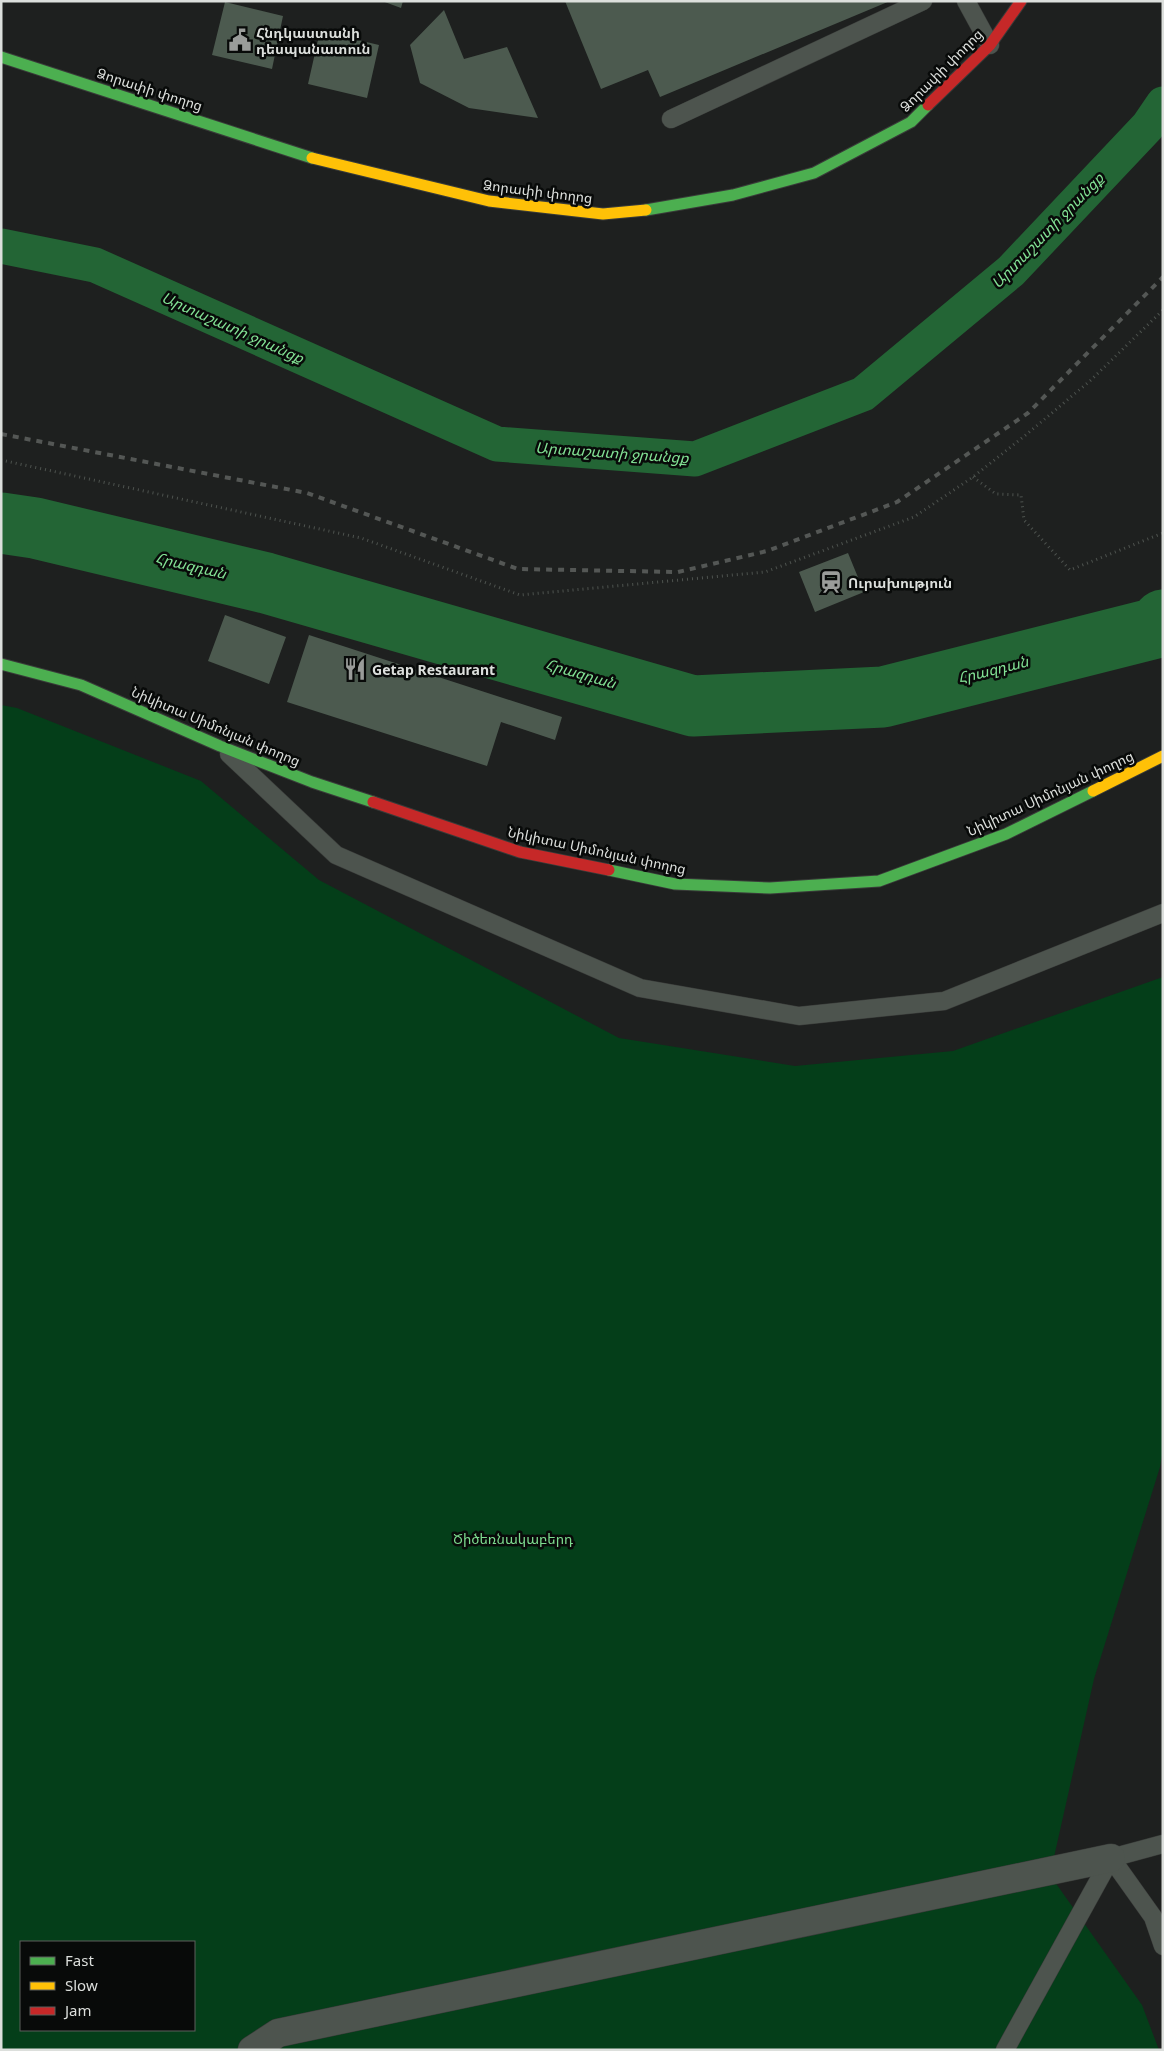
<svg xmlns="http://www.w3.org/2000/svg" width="1164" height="2051" font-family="'Noto Sans','Noto Sans Armenian',sans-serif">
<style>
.green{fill:#043e19;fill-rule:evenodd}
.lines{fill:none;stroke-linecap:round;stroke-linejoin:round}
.canal{stroke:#236535;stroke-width:35}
.river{stroke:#236535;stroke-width:61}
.building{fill:#4c5a4f}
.lane-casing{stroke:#393b39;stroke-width:19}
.street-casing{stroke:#393b39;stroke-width:29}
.fast-casing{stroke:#393b39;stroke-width:13}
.slow-casing{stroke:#393b39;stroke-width:13}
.jam-casing{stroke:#393b39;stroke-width:13}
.path{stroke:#4e534f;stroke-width:3;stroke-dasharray:1 4;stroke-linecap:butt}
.lane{stroke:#4d544e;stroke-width:18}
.street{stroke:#4d544e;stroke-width:28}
.fast{stroke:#4caf50;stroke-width:11}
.slow{stroke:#ffc107;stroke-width:11}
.jam{stroke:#c62828;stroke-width:11}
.rail{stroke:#545755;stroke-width:4;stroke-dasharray:6 6;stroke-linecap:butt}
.labels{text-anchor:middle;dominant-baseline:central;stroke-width:5;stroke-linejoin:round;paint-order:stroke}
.poi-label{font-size:14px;font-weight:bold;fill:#dcdfdc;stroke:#080a09;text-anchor:start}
.street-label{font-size:14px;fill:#dcdfdc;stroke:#080a09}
.park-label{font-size:14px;fill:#7ddc8f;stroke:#080a09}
.water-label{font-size:15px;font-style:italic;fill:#82e194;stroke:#080a09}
</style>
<rect width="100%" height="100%" fill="#1e201f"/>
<path class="green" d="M 1,705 L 17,708 L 201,781 L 319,880 L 619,1038 L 795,1066 L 953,1051 L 1163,977 L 1163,1450 L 1160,1467 L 1094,1679 L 1050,1875 L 1142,2005 L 1159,2050 L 1,2050 ZM 21,1942 L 194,1942 L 194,2030 L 21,2030 Z"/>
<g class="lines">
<path class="canal" d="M 1,246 L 95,265 L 497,444 L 695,459 L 863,394 L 1011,271 L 1148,126 L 1163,104"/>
<path class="river" d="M 1,523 L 35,528 L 266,583 L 693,706 L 883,697 L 1156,628 L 1163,620"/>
</g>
<path class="building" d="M 382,1 L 403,1 L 401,8 Z
M 565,1 L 890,1 L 660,97 L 648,70 L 601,89 Z
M 225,2 L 283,16 L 272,69 L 212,55 Z
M 444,10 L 464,59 L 507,47 L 538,118 L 469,108 L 420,83 L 410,45 Z
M 320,31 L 379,45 L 367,98 L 308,84 Z
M 848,553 L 864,592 L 815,612 L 799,572 Z
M 225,615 L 286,637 L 269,684 L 208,661 Z
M 309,635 L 562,717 L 555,740 L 501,722 L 487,766 L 287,702 Z"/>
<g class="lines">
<defs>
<path id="lane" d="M 966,1 L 990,45
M 671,119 L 923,1
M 229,754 L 336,855 L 640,988 L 799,1016 L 944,1001 L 1163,913
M 1111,1858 L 1153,1917 L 1163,1946
M 1005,2050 L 1111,1858 L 1163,1844"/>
<path id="street" d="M 252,2050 L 278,2033 L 1111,1858"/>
<path id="fast" d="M 1,57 L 312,158
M 646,210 L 733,195 L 814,173 L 911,122 L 928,105
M 1,664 L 81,685 L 220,746 L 312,782 L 373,802
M 609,870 L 675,884 L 770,888 L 879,881 L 1006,834 L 1093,791"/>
<path id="slow" d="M 312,158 L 489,201 L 603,214 L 646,210
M 1093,791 L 1163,756"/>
<path id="jam" d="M 928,105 L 990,45 L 1021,1
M 373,802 L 520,852 L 609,870"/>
</defs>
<use href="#lane" class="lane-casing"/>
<use href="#street" class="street-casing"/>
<use href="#fast" class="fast-casing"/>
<use href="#slow" class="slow-casing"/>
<use href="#jam" class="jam-casing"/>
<path class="path" d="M 1,460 L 361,538 L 520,595 L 765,572 L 914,517 L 973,477 L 1027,434 L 1091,380 L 1163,310
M 973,477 L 996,494 L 1021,495 L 1024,520 L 1070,570 L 1163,533"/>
<use href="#lane" class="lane"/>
<use href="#street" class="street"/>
<use href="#fast" class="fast"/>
<use href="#slow" class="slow"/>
<use href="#jam" class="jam"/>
<path class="rail" d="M 1,434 L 307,493 L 518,569 L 678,572 L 767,551 L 897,502 L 1028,413 L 1163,277"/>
</g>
<defs>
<symbol id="civic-bare" viewBox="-9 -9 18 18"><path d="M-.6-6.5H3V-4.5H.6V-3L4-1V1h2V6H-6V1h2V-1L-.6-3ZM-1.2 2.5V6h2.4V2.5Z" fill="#9a9c9a" stroke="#080a09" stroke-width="2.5" paint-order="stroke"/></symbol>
<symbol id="station-bare" viewBox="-9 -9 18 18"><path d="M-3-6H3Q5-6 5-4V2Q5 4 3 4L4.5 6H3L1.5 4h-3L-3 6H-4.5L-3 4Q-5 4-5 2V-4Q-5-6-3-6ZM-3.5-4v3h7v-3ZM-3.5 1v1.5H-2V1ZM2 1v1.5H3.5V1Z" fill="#9a9c9a" stroke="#080a09" stroke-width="2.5" paint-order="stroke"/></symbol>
<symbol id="restaurant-bare" viewBox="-9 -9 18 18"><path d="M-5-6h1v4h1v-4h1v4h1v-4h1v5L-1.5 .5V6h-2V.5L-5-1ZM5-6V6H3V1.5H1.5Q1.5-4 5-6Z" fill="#9a9c9a" stroke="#080a09" stroke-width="2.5" paint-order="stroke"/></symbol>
</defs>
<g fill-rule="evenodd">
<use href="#civic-bare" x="224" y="24" width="32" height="32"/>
<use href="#station-bare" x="815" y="566" width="32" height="32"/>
<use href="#restaurant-bare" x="339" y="653" width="32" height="32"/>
</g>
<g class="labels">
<g class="poi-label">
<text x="256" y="32">Հնդկաստանի<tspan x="256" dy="16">դեսպանատուն</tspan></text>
<text x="848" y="582">Ուրախություն</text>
<text x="372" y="669">Getap Restaurant</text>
</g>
<g class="street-label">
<text transform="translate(941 70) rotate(-45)">Ձորափի փողոց</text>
<text transform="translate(150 89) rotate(18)">Ձորափի փողոց</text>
<text transform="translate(538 191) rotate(7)">Ձորափի փողոց</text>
<text transform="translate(216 726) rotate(23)">Նիկիտա Սիմոնյան փողոց</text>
<text transform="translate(1050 793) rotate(-25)">Նիկիտա Սիմոնյան փողոց</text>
<text transform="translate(597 850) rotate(12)">Նիկիտա Սիմոնյան փողոց</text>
</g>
<g class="park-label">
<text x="513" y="1538">Ծիծեռնակաբերդ</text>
</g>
<g class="water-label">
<text transform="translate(1047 230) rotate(-46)">Արտաշատի ջրանցք</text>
<text transform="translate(233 327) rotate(24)">Արտաշատի ջրանցք</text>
<text transform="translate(612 452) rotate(4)">Արտաշատի ջրանցք</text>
<text transform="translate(191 565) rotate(13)">Հրազդան</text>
<text transform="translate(993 669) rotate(-14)">Հրազդան</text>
<text transform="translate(581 673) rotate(16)">Հրազդան</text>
</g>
</g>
<rect width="1164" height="2051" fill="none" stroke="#dcdfdc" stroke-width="5"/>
<rect x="20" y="1941" width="175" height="90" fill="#080a09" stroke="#5d5f5d"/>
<rect x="30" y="1957" width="25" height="8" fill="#4caf50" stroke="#5d5f5d"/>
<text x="65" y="1966" font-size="15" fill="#dcdfdc">Fast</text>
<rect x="30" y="1982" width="25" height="8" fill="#ffc107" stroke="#5d5f5d"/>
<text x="65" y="1991" font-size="15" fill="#dcdfdc">Slow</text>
<rect x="30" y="2007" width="25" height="8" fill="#c62828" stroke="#5d5f5d"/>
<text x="65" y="2016" font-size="15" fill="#dcdfdc">Jam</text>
</svg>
